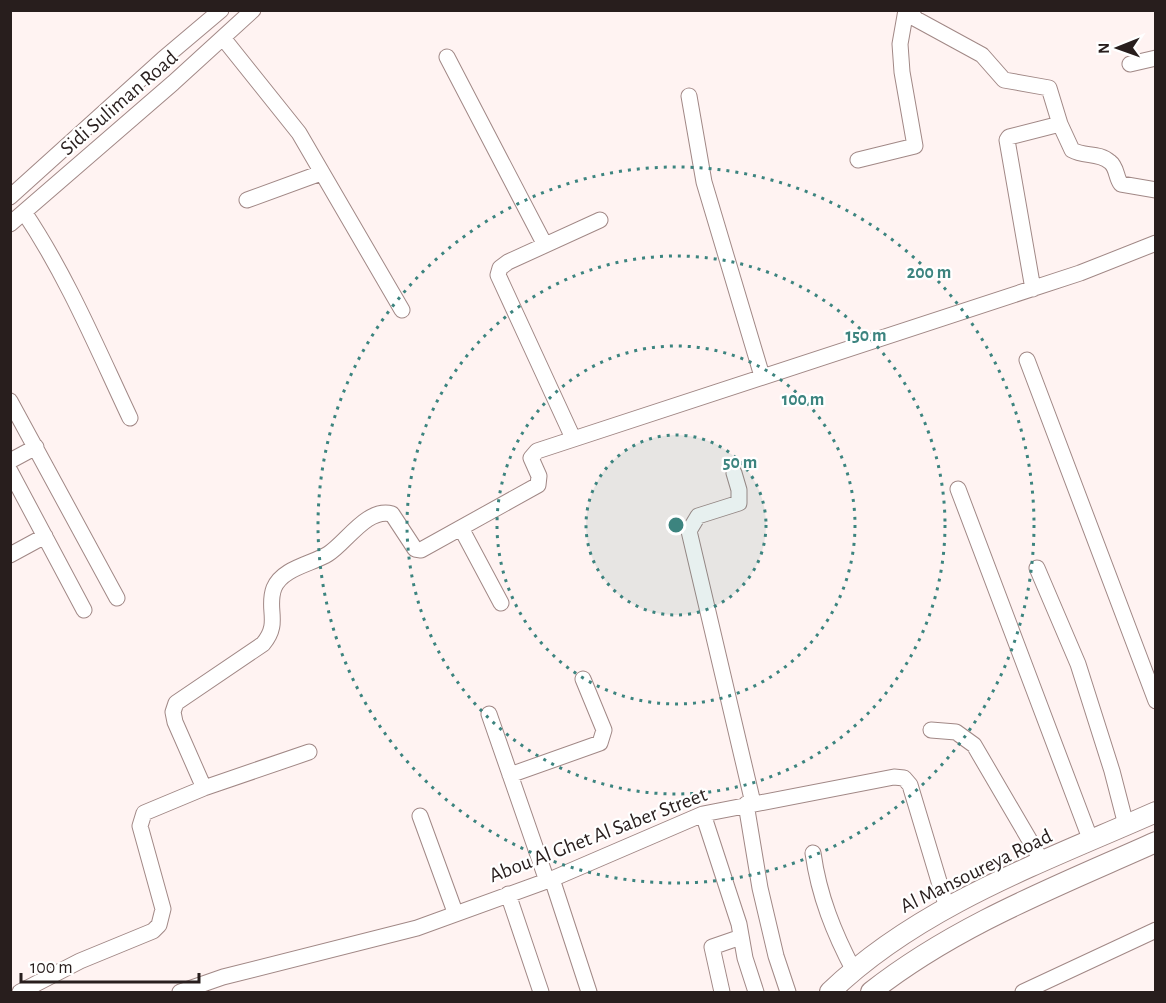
<svg xmlns="http://www.w3.org/2000/svg" width="1166" height="1003" font-family="'Alegreya Sans',sans-serif">
<style>
.lines{fill:none;stroke-linecap:round;stroke-linejoin:round}
.minor-casing{stroke:#a18886;stroke-width:17}
.major-casing{stroke:#a18886;stroke-width:22}
.minor{stroke:#fff;stroke-width:15}
.major{stroke:#fff;stroke-width:20}
.ring{fill:none;stroke:#3c847f;stroke-width:3;stroke-dasharray:3 6}
.labels{text-anchor:middle;dominant-baseline:central;stroke-width:4.5;stroke-linejoin:round;paint-order:stroke}
.street-label{font-size:21px;fill:#281e1d;stroke:#fff}
.centre{fill:#3c847f;stroke:#fff;stroke-width:3}
.ring-label{font-size:18px;text-anchor:middle;font-weight:bold;fill:#3c847f;stroke:#fff;stroke-width:4.5;stroke-linejoin:round;paint-order:stroke}
</style>
<rect width="100%" height="100%" fill="#fff3f2"/>
<g class="lines">
<defs>
<path id="minor" d="M 908,10 L 916,19 L 982,55 L 1004,80 L 1049,88 L 1060,124 L 1072,150 C 1084,157 1099,152 1110,162 C 1117,167 1116,178 1121,184 L 1156,190
M 223,38 L 299,133 L 402,310
M 447,57 L 545,245
M 1130,64 L 1156,58
M 689,96 L 704,182 L 762,376
M 858,160 L 915,146 L 902,72 L 900,44 L 906,10
M 10,197 L 163,59 L 221,10
M 247,200 L 321,173
M 24,212 C 67,276 97,348 130,418
M 10,224 L 173,83 L 253,10
M 1033,289 L 1007,140 L 1009,137 L 1060,124
M 1027,360 L 1156,701
M 10,401 L 117,598
M 573,438 L 498,275 L 500,268 L 508,262 L 600,220
M 10,461 L 36,447
M 10,471 L 84,610
M 734,473 L 739,490 L 739,503 L 698,516 L 689,531 L 753,803
M 958,489 L 1091,841
M 461,528 L 501,603
M 10,555 L 45,536
M 1037,568 L 1078,664 L 1112,771 L 1126,825
M 489,714 L 547,881
M 931,730 L 956,732 L 974,745 L 1043,863
M 510,775 L 600,743 L 604,730 L 583,679
M 204,788 L 175,722 L 173,712 L 176,703 L 263,644 C 281,623 266,609 274,588 C 282,568 312,564 328,554 C 346,543 367,507 392,514 L 415,549 L 421,550 L 538,485 L 539,476 L 531,458 L 537,451 L 1080,273 L 1156,243
M 746,804 L 760,888 L 776,956 L 788,992
M 703,814 L 739,924 L 745,958 L 756,992
M 420,816 L 455,912
M 813,853 C 819,896 834,933 854,971
M 552,879 L 589,992
M 508,894 L 541,992
M 20,992 L 80,961 L 153,931 L 159,925 L 163,909 L 140,826 L 144,813 L 204,788 L 309,752
M 180,992 L 223,977 L 417,928 L 552,879 L 703,814 L 894,777 L 904,778 L 910,785 L 947,908
M 722,992 L 712,947 L 741,937
M 1023,992 L 1156,930"/>
<path id="major" d="M 830,992 C 919,906 1043,862 1156,812
M 871,992 C 956,925 1058,886 1156,842"/>
</defs>
<use href="#minor" class="minor-casing"/>
<use href="#major" class="major-casing"/>
<use href="#minor" class="minor"/>
<use href="#major" class="major"/>
</g>
<circle cx="676" cy="525" r="90" fill="#3c847f" fill-opacity=".12"/>
<g class="ring">
<circle cx="676" cy="525" r="90"/>
<circle cx="676" cy="525" r="179"/>
<circle cx="676" cy="525" r="269"/>
<circle cx="676" cy="525" r="358"/>
</g>
<g class="labels">
<g class="street-label">
<text transform="translate(119 103) rotate(-41)">Sidi Suliman Road</text>
<text transform="translate(598 835) rotate(-21)">Abou Al Ghet Al Saber Street</text>
<text transform="translate(976 871) rotate(-26)">Al Mansoureya Road</text>
</g>
</g>
<circle cx="676" cy="525" r="9" class="centre"/>
<g class="ring-label">
<text x="929" y="278">200 m</text>
<text x="866" y="341">150 m</text>
<text x="803" y="405">100 m</text>
<text x="740" y="468">50 m</text>
</g>
<rect width="1166" height="1003" fill="none" stroke="#281e1d" stroke-width="24"/>
<g transform="translate(1118 48) rotate(269)" stroke="#ffffff" stroke-width="4.5" paint-order="stroke">
<path d="M0-4.5L10 22L0 15L-10 22Z" fill="#281e1d"/>
<text y="-9" font-size="16" font-weight="bold" text-anchor="middle" fill="#281e1d">N</text>
</g>
<path d="M21 973v9h178v-9" fill="none" stroke="#281e1d" stroke-width="3"/>
<text x="30" y="973" font-size="18" fill="#281e1d" stroke="#ffffff" stroke-width="4.5" paint-order="stroke">100 m</text>
</svg>
